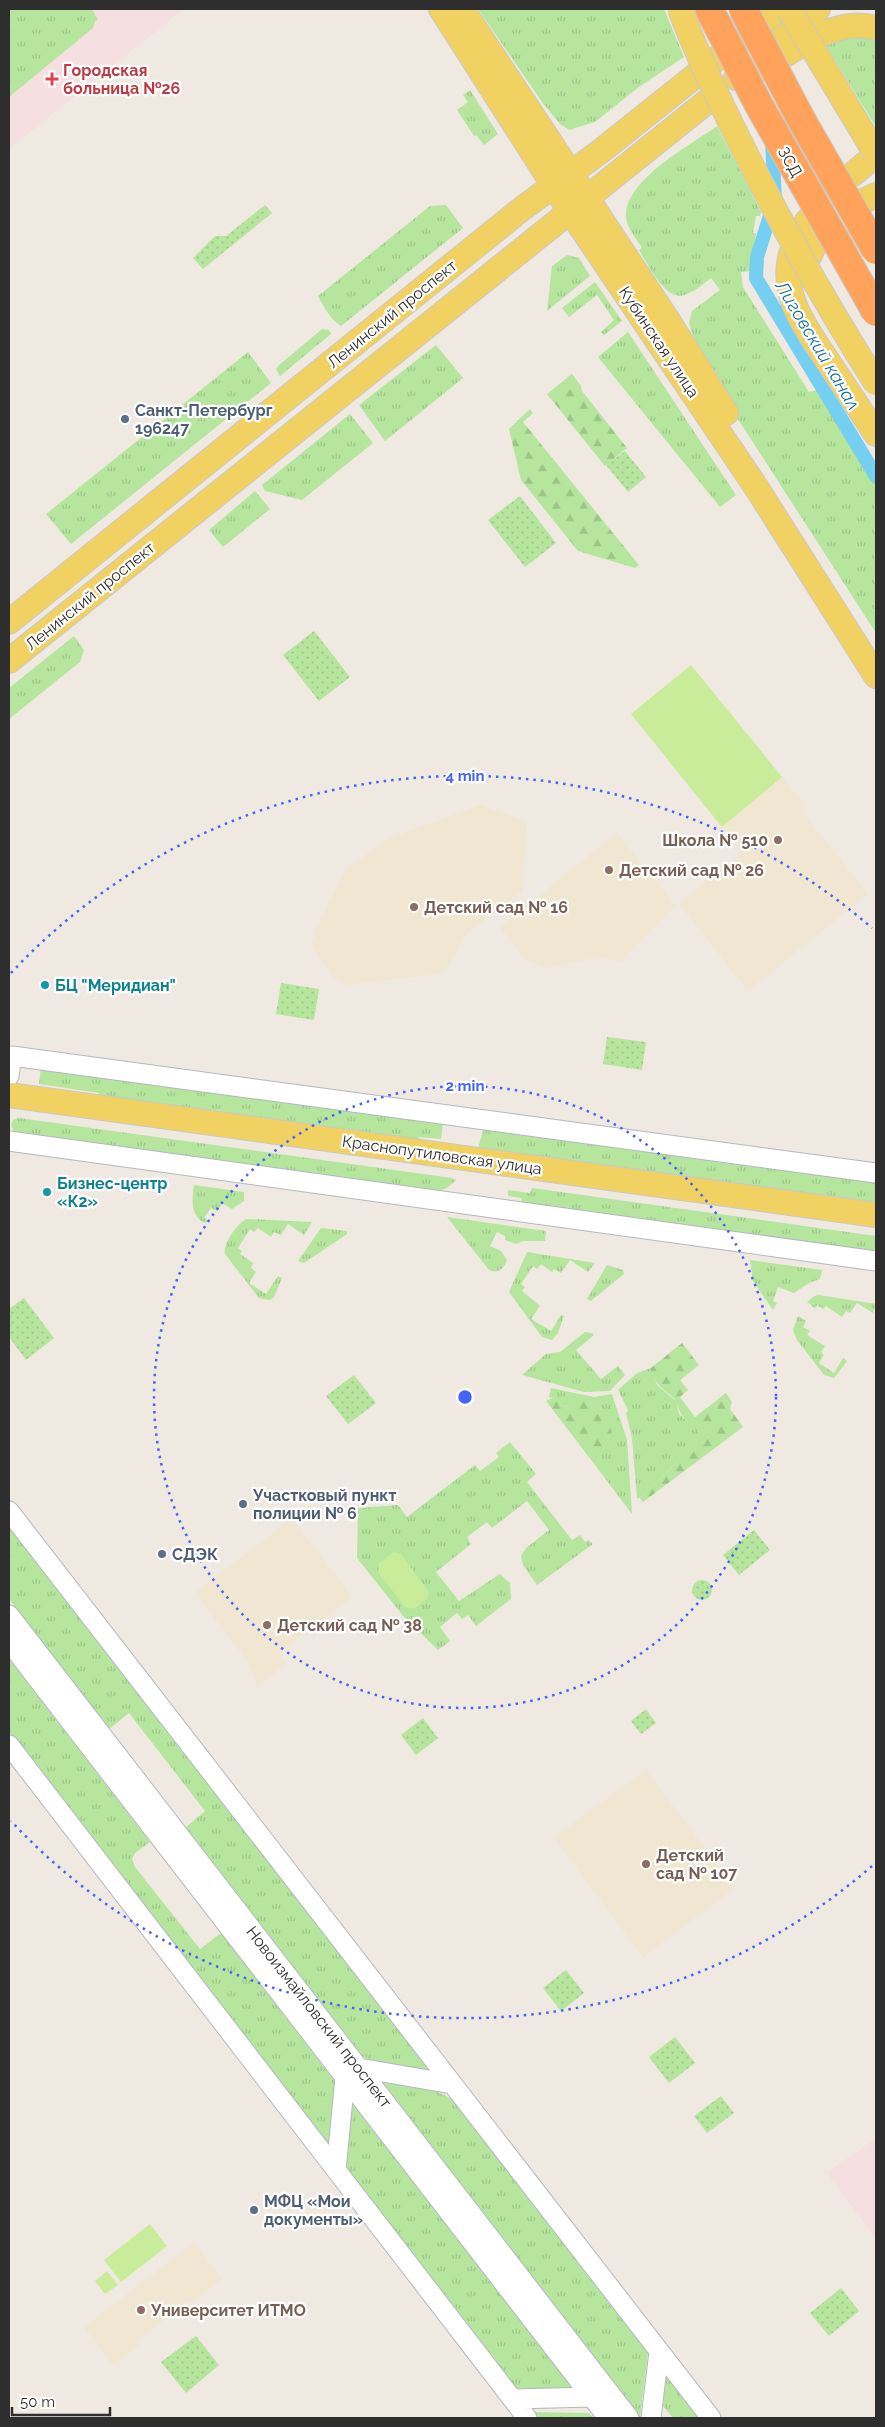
<svg xmlns="http://www.w3.org/2000/svg" width="885" height="2427" font-family="Raleway,sans-serif">
<style>
.education{fill:#f0e6d1}
.medical{fill:#f5dfe0}
.grass{fill:url(#grass-tufts)}
.forest{fill:url(#forest-firs)}
.park{fill:url(#park-dots)}
.pitch{fill:#c9ec9a}
.lines{fill:none;stroke-linecap:round;stroke-linejoin:round}
.canal{stroke:#75cff0;stroke-width:14}
.minor-casing{stroke:#b4b7c1;stroke-width:21}
.major-casing{stroke:#c9c9c9;stroke-width:26}
.minor{stroke:#fff;stroke-width:19}
.major{stroke:#f2d163;stroke-width:24}
.major-bridge-casing{stroke:#c9c9c9;stroke-width:26;stroke-linecap:butt}
.highway-bridge-casing{stroke:#c9c9c9;stroke-width:30;stroke-linecap:butt}
.major-bridge{stroke:#f2d163;stroke-width:24}
.highway-bridge{stroke:#ffa35c;stroke-width:28}
.ring{fill:none;stroke:#4264fb;stroke-width:2.5;stroke-dasharray:2.5 5}
.health-dot{fill:#e0444e;stroke:#fff;stroke-width:2}
.service-dot{fill:#5c6f8a;stroke:#fff;stroke-width:2}
.education-dot{fill:#8d6e63;stroke:#fff;stroke-width:2}
.culture-dot{fill:#0f9aa8;stroke:#fff;stroke-width:2}
.labels{text-anchor:middle;dominant-baseline:central;stroke-width:4.5;stroke-linejoin:round;paint-order:stroke}
.health-label{font-size:16px;font-weight:bold;fill:#be3a42;stroke:#fff;text-anchor:start}
.street-label{font-size:16px;fill:#2e2e2e;stroke:#fff}
.service-label{font-size:16px;font-weight:bold;fill:#4e5e75;stroke:#fff;text-anchor:start}
.education-label{font-size:16px;font-weight:bold;fill:#785e54;stroke:#fff;text-anchor:start}
.culture-label{font-size:16px;font-weight:bold;fill:#0d838f;stroke:#fff;text-anchor:start}
.water-label{font-size:18px;font-style:italic;fill:#0d6fa3;stroke:#fff}
.centre{fill:#4264fb;stroke:#fff;stroke-width:2.5}
.ring-label{font-size:15px;text-anchor:middle;font-weight:bold;fill:#4264fb;stroke:#fff;stroke-width:4.5;stroke-linejoin:round;paint-order:stroke}
</style>
<defs>
<pattern id="grass-tufts" width="24" height="20" patternUnits="userSpaceOnUse" patternTransform="scale(1.25)"><rect width="24" height="20" fill="#b6e59e"/><path d="M3 7l-1-3M5 7V3M7 7l1-3M15 17l-1-3M17 17v-4M19 17l1-3" fill="none" stroke="#9dc588"/></pattern>
<pattern id="forest-firs" width="22" height="20" patternUnits="userSpaceOnUse" patternTransform="scale(1.25)"><rect width="22" height="20" fill="#b6e59e"/><path d="M5 1l3.5 6h-7zM16 11l3.5 6h-7z" fill="#9dc588"/></pattern>
<pattern id="park-dots" width="8" height="8" patternUnits="userSpaceOnUse" patternTransform="scale(1.25)"><rect width="8" height="8" fill="#b6e59e"/><path d="M2 2h.1M6 6h.1" fill="none" stroke="#9dc588" stroke-width="1.8" stroke-linecap="round"/></pattern>
</defs>
<rect width="100%" height="100%" fill="#efe9e1"/>
<path class="education" d="M 691,665 L 803,803 L 803,813 L 868,894 L 748,991 L 679,904 L 742,853 L 631,714 Z
M 481,805 L 527,822 L 522,891 L 468,932 L 447,968 L 438,974 L 348,985 L 334,978 L 311,946 L 317,927 L 344,871 L 389,838 Z
M 617,833 L 676,906 L 620,962 L 599,957 L 546,968 L 526,960 L 500,927 Z
M 292,1518 L 352,1597 L 279,1653 L 286,1664 L 258,1687 L 248,1662 L 195,1593 Z
M 646,1770 L 735,1888 L 643,1957 L 554,1837 Z
M 194,2243 L 222,2279 L 190,2303 L 188,2301 L 136,2341 L 139,2345 L 113,2365 L 84,2327 Z"/>
<path class="medical" d="M 9,9 L 184,9 L 9,149 Z
M 876,2139 L 876,2240 L 827,2172 Z"/>
<path class="grass" d="M 9,9 L 92,9 L 98,20 L 95,21 L 93,28 L 9,97 Z
M 478,9 L 664,9 L 684,57 L 639,87 L 595,122 L 569,130 L 560,124 L 542,102 Z
M 868,36 L 876,40 L 876,127 L 825,44 L 840,37 Z
M 470,90 L 498,134 L 484,145 L 476,135 L 474,136 L 457,110 L 468,102 L 463,95 Z
M 717,126 L 761,212 L 760,216 L 756,216 L 753,233 L 756,234 L 750,271 L 741,272 L 743,287 L 809,392 L 817,390 L 876,484 L 876,633 L 716,385 L 692,333 L 689,323 L 692,311 L 720,290 L 711,278 C 703,284 694,292 684,295 C 666,302 647,263 639,250 L 642,248 C 636,238 627,228 626,217 C 624,180 691,145 717,126 Z
M 446,205 L 463,228 L 341,326 C 330,319 324,307 318,296 L 430,206 Z
M 567,255 L 579,258 L 590,276 L 547,311 L 552,266 Z
M 595,282 L 622,321 L 604,335 L 601,332 L 614,320 L 597,295 L 569,317 L 562,308 Z
M 322,329 L 329,330 L 331,334 L 280,376 L 276,369 L 278,366 Z
M 628,332 L 736,495 L 720,507 L 598,357 Z
M 436,345 L 463,378 L 385,441 L 359,405 Z
M 248,352 L 271,383 L 71,544 L 46,514 Z
M 350,414 L 373,443 L 302,500 L 265,491 L 262,485 Z
M 255,491 L 270,509 L 223,547 L 209,530 Z
M 74,636 L 84,650 L 80,662 L 9,719 L 9,688 Z
M 41,1067 L 443,1122 L 441,1139 L 419,1137 L 418,1144 L 99,1100 L 99,1093 L 39,1084 Z
M 19,1118 L 452,1178 L 456,1180 L 447,1188 L 430,1194 L 15,1134 L 11,1125 L 13,1120 Z
M 484,1127 L 876,1182 L 876,1207 L 477,1152 Z
M 194,1185 L 244,1192 L 244,1201 L 232,1209 L 222,1203 L 217,1211 L 211,1208 L 204,1218 L 210,1221 L 205,1223 C 190,1216 192,1199 194,1185 Z
M 532,1188 L 876,1236 L 876,1255 L 524,1207 L 521,1198 L 508,1196 L 508,1190 L 530,1193 Z
M 447,1217 L 546,1231 L 545,1241 L 523,1241 L 516,1244 L 505,1240 L 505,1236 L 497,1232 L 490,1246 L 501,1251 L 507,1260 C 504,1268 499,1274 489,1270 Z
M 246,1219 L 312,1222 L 304,1235 L 288,1224 L 281,1235 L 274,1232 L 271,1237 L 258,1228 L 254,1232 L 250,1229 L 238,1248 L 242,1251 L 240,1254 L 253,1263 L 251,1268 L 256,1272 L 249,1283 L 266,1294 L 278,1276 L 282,1278 L 274,1297 L 270,1300 L 259,1298 L 225,1254 C 223,1243 237,1224 246,1219 Z
M 321,1228 L 347,1231 L 347,1234 L 304,1263 L 298,1261 Z
M 527,1252 L 595,1263 L 588,1272 L 570,1260 L 561,1273 L 554,1269 L 552,1272 L 541,1264 L 537,1269 L 533,1266 L 521,1284 L 525,1287 L 522,1291 L 540,1306 L 531,1319 L 551,1331 L 561,1315 L 564,1316 L 558,1333 L 552,1340 L 542,1337 L 509,1292 Z
M 750,1260 L 822,1270 L 820,1279 L 809,1283 L 794,1293 L 778,1287 L 773,1301 L 777,1303 L 773,1310 L 753,1281 Z
M 607,1265 L 623,1270 L 624,1274 L 591,1301 L 587,1299 Z
M 819,1295 L 876,1304 L 873,1313 L 857,1303 L 850,1313 L 846,1311 L 842,1317 L 826,1306 L 823,1309 L 817,1305 L 815,1308 L 807,1302 L 814,1296 Z
M 798,1316 L 806,1321 L 803,1327 L 810,1331 L 807,1335 L 825,1346 L 821,1352 L 824,1355 L 819,1363 L 834,1373 L 843,1358 L 847,1361 L 834,1378 L 824,1375 L 797,1340 L 793,1330 Z
M 585,1332 L 592,1333 L 594,1335 L 576,1350 L 601,1379 L 618,1366 L 625,1375 L 610,1391 L 584,1392 L 522,1375 L 546,1354 L 560,1352 Z
M 651,1368 L 657,1385 L 676,1401 L 679,1414 L 697,1429 L 697,1435 L 672,1467 L 640,1498 L 637,1498 L 632,1438 L 626,1413 L 628,1410 L 618,1390 L 637,1373 Z
M 551,1388 L 594,1397 L 612,1394 L 627,1440 L 632,1514 L 595,1465 L 612,1432 L 577,1402 L 564,1407 L 554,1397 L 549,1398 Z
M 510,1442 L 536,1474 L 527,1482 L 572,1540 L 580,1535 L 585,1542 L 588,1540 L 593,1544 L 537,1585 L 523,1565 L 521,1556 L 526,1548 L 549,1530 L 527,1501 L 492,1528 L 487,1522 L 467,1537 L 471,1544 L 436,1572 L 459,1601 L 500,1574 L 510,1583 L 511,1599 L 476,1626 L 468,1615 L 462,1619 L 457,1613 L 440,1627 L 450,1641 L 438,1650 L 404,1617 L 357,1558 L 358,1508 L 398,1505 L 407,1517 L 475,1465 L 480,1471 L 499,1457 L 496,1453 Z
M 9,1521 L 429,2067 L 427,2071 L 371,2061 L 361,2055 L 185,1828 L 205,1811 L 129,1713 L 109,1729 L 9,1599 Z
M 9,1659 L 150,1842 L 135,1853 L 132,1859 L 135,1867 L 200,1949 L 221,1933 L 336,2083 L 330,2144 L 327,2143 L 9,1733 Z
M 382,2083 C 408,2086 437,2085 457,2104 L 648,2353 L 640,2418 Z
M 354,2106 L 570,2384 L 571,2390 L 520,2390 L 514,2386 L 345,2167 L 351,2108 Z
M 667,2374 L 701,2418 L 673,2418 L 663,2406 Z
M 532,2412 L 589,2413 L 593,2418 L 537,2418 Z"/>
<path class="forest" d="M 572,374 L 581,386 L 582,391 L 627,448 L 605,466 L 547,394 Z
M 530,409 L 533,413 L 523,422 L 639,565 L 635,568 L 578,551 L 521,480 L 509,429 Z
M 682,1343 L 699,1365 L 680,1380 L 688,1390 L 680,1397 L 695,1417 L 726,1393 L 732,1402 L 730,1409 L 743,1427 L 643,1502 L 640,1498 L 672,1467 L 697,1434 L 697,1429 C 684,1419 681,1416 676,1402 C 672,1392 655,1390 651,1368 Z
M 554,1397 L 564,1407 C 569,1406 571,1403 576,1402 C 592,1399 608,1419 612,1432 L 595,1465 L 546,1401 Z"/>
<path class="park" d="M 265,205 L 272,213 L 203,269 L 193,258 L 215,236 L 226,236 Z
M 625,451 L 646,477 L 628,492 L 606,465 Z
M 520,496 L 556,543 L 525,567 L 488,520 Z
M 314,631 L 350,677 L 319,701 L 283,655 Z
M 281,983 L 319,989 L 314,1020 L 276,1014 Z
M 607,1037 L 646,1042 L 642,1070 L 603,1064 Z
M 24,1298 L 54,1338 L 26,1360 L 9,1337 L 9,1309 Z
M 354,1375 L 376,1403 L 348,1424 L 326,1396 Z
M 754,1530 L 770,1550 L 739,1575 L 723,1555 Z
M692 1590a10 10 0 1 1 20 0a10 10 0 1 1-20 0Z
M 646,1709 L 656,1723 L 641,1734 L 631,1721 Z
M 423,1718 L 438,1738 L 416,1755 L 401,1735 Z
M 566,1970 L 584,1993 L 561,2011 L 543,1988 Z
M 675,2037 L 695,2063 L 669,2083 L 649,2057 Z
M 721,2096 L 734,2113 L 707,2133 L 694,2116 Z
M 841,2288 L 859,2311 L 829,2336 L 810,2313 Z
M 196,2336 L 219,2365 L 186,2393 L 161,2362 Z"/>
<path class="pitch" d="M 691,665 L 782,777 L 722,827 L 631,714 Z
M 394,1552 L 401,1554 L 429,1592 L 427,1599 L 414,1609 L 405,1607 L 378,1572 L 379,1563 Z
M 150,2224 L 167,2246 L 121,2282 L 104,2260 Z
M 107,2271 L 118,2285 L 105,2294 L 95,2281 Z"/>
<g class="lines">
<path class="canal" d="M 772,142 L 775,200 L 757,257 L 756,278 L 876,476"/>
<defs>
<path id="minor" d="M 9,1076 L 12,1056 L 876,1173
M 9,1141 L 876,1261
M 9,1511 L 711,2418
M 9,1615 L 629,2418
M 9,1642 L 608,2418
M 9,1745 L 527,2418
M 336,2170 L 345,2078 L 359,2068 L 452,2084
M 513,2399 L 592,2397 L 600,2392
M 651,2418 L 659,2352"/>
<path id="major" d="M 441,9 L 570,211 L 756,487 L 876,676
M 462,9 L 667,319 L 726,413
M 764,54 L 818,9
M 736,78 C 746,74 756,71 765,66 C 799,49 835,16 876,28
M 853,174 L 871,159
M 863,201 L 876,195
M 799,236 L 807,221
M 791,254 C 779,297 809,332 831,366 C 846,389 861,411 876,434
M 810,255 L 817,240
M 9,622 L 523,208 L 601,151 L 779,9
M 9,661 L 709,100
M 9,1095 L 876,1215"/>
</defs>
<use href="#minor" class="minor-casing"/>
<use href="#major" class="major-casing"/>
<use href="#minor" class="minor"/>
<use href="#major" class="major"/>
<defs>
<path id="major-bridge" d="M 680,9 C 697,55 719,100 741,144 C 782,226 827,306 876,383
M 789,9 L 876,154"/>
<path id="highway-bridge" d="M 709,9 L 760,107 L 876,312
M 743,9 L 801,119 L 876,250"/>
</defs>
<use href="#major-bridge" class="major-bridge-casing"/>
<use href="#highway-bridge" class="highway-bridge-casing"/>
<use href="#major-bridge" class="major-bridge"/>
<use href="#highway-bridge" class="highway-bridge"/>
</g>
<g class="ring">
<circle cx="465" cy="1397" r="311"/>
<path d="M872 1866A621 621 0 0 1 11 1821M11 973A621 621 0 0 1 872 928"/>
</g>
<path class="health-dot" d="M49.5 71.5h5v5h5v5h-5v5h-5v-5h-5v-5h5z"/>
<g class="service-dot">
<circle cx="125" cy="419" r="5"/>
<circle cx="243" cy="1504" r="5"/>
<circle cx="162" cy="1554" r="5"/>
<circle cx="254" cy="2210" r="5"/>
</g>
<g class="education-dot">
<circle cx="778" cy="840" r="5"/>
<circle cx="609" cy="870" r="5"/>
<circle cx="414" cy="907" r="5"/>
<circle cx="267" cy="1625" r="5"/>
<circle cx="646" cy="1864" r="5"/>
<circle cx="141" cy="2310" r="5"/>
</g>
<g class="culture-dot">
<circle cx="45" cy="985" r="5"/>
<circle cx="47" cy="1192" r="5"/>
</g>
<g class="labels">
<g class="health-label">
<text x="63" y="70">Городская<tspan x="63" dy="18">больница №26</tspan></text>
</g>
<g class="street-label">
<text transform="translate(790 162) rotate(60)">ЗСД</text>
<text transform="translate(392 314) rotate(-39)">Ленинский проспект</text>
<text transform="translate(659 342) rotate(56)">Кубинская улица</text>
<text transform="translate(90 596) rotate(-39)">Ленинский проспект</text>
<text transform="translate(442 1155) rotate(8)">Краснопутиловская улица</text>
<text transform="translate(319 2017) rotate(52)">Новоизмайловский проспект</text>
</g>
<g class="service-label">
<text x="135" y="410">Санкт-Петербург<tspan x="135" dy="18">196247</tspan></text>
<text x="253" y="1495">Участковый пункт<tspan x="253" dy="18">полиции № 6</tspan></text>
<text x="172" y="1554">СДЭК</text>
<text x="264" y="2201">МФЦ «Мои<tspan x="264" dy="18">документы»</tspan></text>
</g>
<g class="education-label">
<text x="768" y="840" text-anchor="end">Школа № 510</text>
<text x="619" y="870">Детский сад № 26</text>
<text x="424" y="907">Детский сад № 16</text>
<text x="277" y="1625">Детский сад № 38</text>
<text x="656" y="1855">Детский<tspan x="656" dy="18">сад № 107</tspan></text>
<text x="151" y="2310">Университет ИТМО</text>
</g>
<g class="culture-label">
<text x="55" y="985">БЦ "Меридиан"</text>
<text x="57" y="1183">Бизнес-центр<tspan x="57" dy="18">«К2»</tspan></text>
</g>
<g class="water-label">
<text transform="translate(818 345) rotate(59)">Лиговский канал</text>
</g>
</g>
<circle cx="465" cy="1397" r="8" class="centre"/>
<g class="ring-label">
<text x="465" y="781">4 min</text>
<text x="465" y="1091">2 min</text>
</g>
<rect width="885" height="2427" fill="none" stroke="#2e2e2e" stroke-width="20"/>
<path d="M12 2407v8h98v-8" fill="none" stroke="#2e2e2e" stroke-width="2.5"/>
<text x="20" y="2407" font-size="15" fill="#2e2e2e" stroke="#ffffff" stroke-width="4" paint-order="stroke">50 m</text>
</svg>
